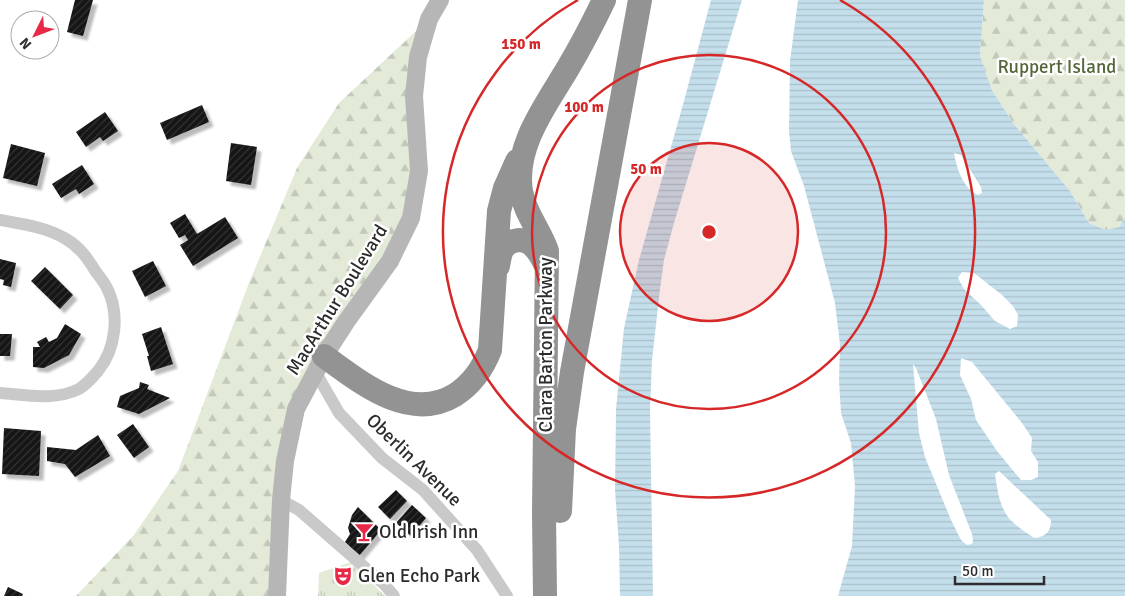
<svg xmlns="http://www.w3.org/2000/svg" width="1125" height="596" font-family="Signika,sans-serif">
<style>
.forest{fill:url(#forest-firs)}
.park{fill:url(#park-tufts)}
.water{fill:url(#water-rules);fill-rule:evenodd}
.building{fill:url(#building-hatch);filter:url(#shadow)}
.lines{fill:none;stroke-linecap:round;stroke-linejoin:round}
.street{stroke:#c9c9c9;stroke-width:12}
.secondary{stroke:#b6b6b6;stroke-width:18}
.highway{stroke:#939393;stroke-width:24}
.ring{fill:none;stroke:#d62828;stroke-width:2.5}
.labels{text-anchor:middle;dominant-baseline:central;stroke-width:5;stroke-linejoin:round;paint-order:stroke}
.park-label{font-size:19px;fill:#536739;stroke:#fff}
.street-label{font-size:19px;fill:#2c2c2c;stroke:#fff}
.poi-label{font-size:19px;fill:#2c2c2c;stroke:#fff;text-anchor:start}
.centre{fill:#d62828;stroke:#fff;stroke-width:2.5}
.ring-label{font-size:15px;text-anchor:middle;font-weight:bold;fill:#d62828;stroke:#fff;stroke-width:5;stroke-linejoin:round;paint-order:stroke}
</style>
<defs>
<pattern id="forest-firs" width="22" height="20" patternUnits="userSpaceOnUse" patternTransform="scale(1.25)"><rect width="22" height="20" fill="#e3ead8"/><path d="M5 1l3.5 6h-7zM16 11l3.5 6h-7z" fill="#c3c9ba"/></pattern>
<pattern id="park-tufts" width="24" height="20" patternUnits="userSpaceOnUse" patternTransform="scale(1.25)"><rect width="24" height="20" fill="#e3ead8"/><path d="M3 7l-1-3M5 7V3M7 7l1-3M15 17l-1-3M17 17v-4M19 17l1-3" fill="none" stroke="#c3c9ba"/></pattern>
<pattern id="water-rules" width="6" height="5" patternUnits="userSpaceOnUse" patternTransform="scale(1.25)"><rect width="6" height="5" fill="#c4dfeb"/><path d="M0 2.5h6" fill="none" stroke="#a9c0ca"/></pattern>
<pattern id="building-hatch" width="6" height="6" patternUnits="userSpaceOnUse" patternTransform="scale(1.25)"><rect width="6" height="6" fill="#131313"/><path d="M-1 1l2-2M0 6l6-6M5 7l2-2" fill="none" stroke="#363636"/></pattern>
<filter id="shadow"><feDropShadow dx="4.5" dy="4.5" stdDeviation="1" flood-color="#0004"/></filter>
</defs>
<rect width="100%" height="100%" fill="#fff"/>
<path class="forest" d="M 984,0 L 1125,0 L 1125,218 L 1119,227 L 1106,230 L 1089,223 L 1070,191 L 1013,123 L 992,90 L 980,56 Z
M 429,19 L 411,218 L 296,409 L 277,596 L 76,596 L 134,535 L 178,471 L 249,283 L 297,168 L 339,103 Z"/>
<path class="park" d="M 351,562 L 385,596 L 318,596 L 319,573 Z"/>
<path class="water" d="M 711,0 L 742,0 L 674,223 L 664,260 L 660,289 L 652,360 L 650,409 L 653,596 L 620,596 L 619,546 L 615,490 L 616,409 L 624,328 L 639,260 L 684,101 Z
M 798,0 L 984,0 L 980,56 L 992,90 L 1013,123 L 1070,191 L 1089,223 L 1106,230 L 1119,227 L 1125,218 L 1125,596 L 838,596 L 852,546 L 855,486 L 851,443 L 841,413 L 839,381 L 840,345 L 835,303 L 804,186 L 791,151 L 789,131 L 790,61 ZM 954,153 L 961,155 L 981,187 L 982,193 L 978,195 C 963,188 957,169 954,153 ZM 962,272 L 974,273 L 1002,295 L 1013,306 L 1018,315 L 1017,326 L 1010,329 L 995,321 L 981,305 L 964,289 L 958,278 ZM 961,358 L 972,362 L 1022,423 L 1032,438 L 1031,451 L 1038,462 L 1038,477 L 1031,480 L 1021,480 L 997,451 L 976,420 L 971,399 L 960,375 ZM 913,364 L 916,368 L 936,419 L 949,475 L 972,534 L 973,540 L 972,544 L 967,545 L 961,540 L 951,520 L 925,457 L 919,433 ZM 999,471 L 1051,520 C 1051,532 1045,537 1034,538 C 1024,531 1012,524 1006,514 C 999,503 997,487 995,474 Z"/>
<path class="building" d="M 75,0 L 93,0 L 83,36 L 67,32 Z
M 202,105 L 209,122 L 167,140 L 160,123 Z
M 105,112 L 118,131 L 103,141 L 100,137 L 86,147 L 76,132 Z
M 231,143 L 257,147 L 251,185 L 226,181 Z
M 11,144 L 45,153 L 37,186 L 3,178 Z
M 82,165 L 94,184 L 79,194 L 76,189 L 61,198 L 52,184 Z
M 185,214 L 197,234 L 225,217 L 238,238 L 193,266 L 180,245 L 188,240 L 185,235 L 179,238 L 170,223 Z
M 0,259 L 16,263 L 11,287 L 3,285 L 4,280 L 0,279 Z
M 153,261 L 166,286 L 145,297 L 132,271 Z
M 45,267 L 73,295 L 60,309 L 31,281 Z
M 65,324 L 81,334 L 69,355 L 44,368 L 33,367 L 33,347 L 40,347 L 37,342 L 46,337 L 49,342 L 57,338 Z
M 161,327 L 173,364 L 151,371 L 147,356 L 149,356 L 142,334 Z
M 0,334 L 12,334 L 10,356 L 0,356 Z
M 140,382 L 149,385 L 147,389 L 170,398 L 139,414 L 117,407 L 120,396 L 139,388 Z
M 133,424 L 149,447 L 134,458 L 117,435 Z
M 4,428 L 41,431 L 39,476 L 2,474 Z
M 98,435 L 110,456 L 75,477 L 65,464 L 47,461 L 47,447 L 76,450 Z
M 396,490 L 407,501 L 390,519 L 378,507 Z
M 412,505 L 426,518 L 411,536 L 396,523 Z
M 358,507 L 381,530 L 359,556 L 345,542 L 350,534 L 348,528 L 352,515 Z
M 8,587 L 23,594 L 22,596 L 4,596 Z"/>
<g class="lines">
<path class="street" d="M 0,220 C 22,224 46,227 66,239 C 80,247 88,259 96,272 C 100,277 104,282 107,288 C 120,314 116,349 98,371 C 92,378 87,384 79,389 C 55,401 26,395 0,393
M 316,373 L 339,413 L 382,458 L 423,490 L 477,550 L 507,596
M 281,500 L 299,510 L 385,585 L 394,596"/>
<path class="secondary" d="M 277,596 L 281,500 L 285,461 L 296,409 L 324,356 L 346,322 L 390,261 L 411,218 L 419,171 L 414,96 L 418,57 L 429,19 L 440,0"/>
<path class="highway" d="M 498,266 C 499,261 500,254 502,250 C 508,240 522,237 531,244 C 537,249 542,257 545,264
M 324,356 C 360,382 409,423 455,395 C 472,384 483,368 490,350 L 499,211 L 505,188 L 517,161
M 560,511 L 564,429 L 572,372 L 640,0
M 545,596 L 544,513 L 547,251 C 540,230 525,214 521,191 C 514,146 546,105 568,68 C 581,46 593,23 604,0"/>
</g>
<circle cx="709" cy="232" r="89" fill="#d62828" fill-opacity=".12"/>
<g class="ring">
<circle cx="709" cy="232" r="89"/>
<circle cx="709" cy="232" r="177"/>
<path d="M840 0A266 266 0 1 1 578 0"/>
</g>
<defs>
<symbol id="bar-bare" viewBox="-9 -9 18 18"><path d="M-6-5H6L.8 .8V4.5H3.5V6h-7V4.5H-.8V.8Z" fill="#e72947" stroke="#fff" stroke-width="2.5" paint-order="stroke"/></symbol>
<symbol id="theatre-bare" viewBox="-9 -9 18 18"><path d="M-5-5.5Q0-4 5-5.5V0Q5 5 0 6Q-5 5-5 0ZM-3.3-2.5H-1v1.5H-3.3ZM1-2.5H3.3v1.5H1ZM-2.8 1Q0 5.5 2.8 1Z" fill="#e72947" stroke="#fff" stroke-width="2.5" paint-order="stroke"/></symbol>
</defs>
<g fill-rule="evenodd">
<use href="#bar-bare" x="350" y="518" width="28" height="28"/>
<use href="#theatre-bare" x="329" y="562" width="28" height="28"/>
</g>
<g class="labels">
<g class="park-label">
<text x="1057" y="67">Ruppert Island</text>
</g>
<g class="street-label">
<text transform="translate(337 300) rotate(-58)">MacArthur Boulevard</text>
<text transform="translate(546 345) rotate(-90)">Clara Barton Parkway</text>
<text transform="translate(414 460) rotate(44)">Oberlin Avenue</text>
</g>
<g class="poi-label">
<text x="379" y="532">Old Irish Inn</text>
<text x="358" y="576">Glen Echo Park</text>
</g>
</g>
<circle cx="709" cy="232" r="8" class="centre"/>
<g class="ring-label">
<text x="521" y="49">150 m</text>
<text x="584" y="112">100 m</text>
<text x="646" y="174">50 m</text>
</g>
<g transform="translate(35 35) rotate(228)"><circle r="24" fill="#ffffff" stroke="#ababab"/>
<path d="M0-4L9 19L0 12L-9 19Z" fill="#e72947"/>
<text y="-8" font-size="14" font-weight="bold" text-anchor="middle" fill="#2c2c2c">N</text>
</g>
<path d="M955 576v8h89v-8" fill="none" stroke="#2c2c2c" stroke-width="2.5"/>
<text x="962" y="576" font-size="15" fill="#2c2c2c" stroke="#ffffff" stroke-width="4" paint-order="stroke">50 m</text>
</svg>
